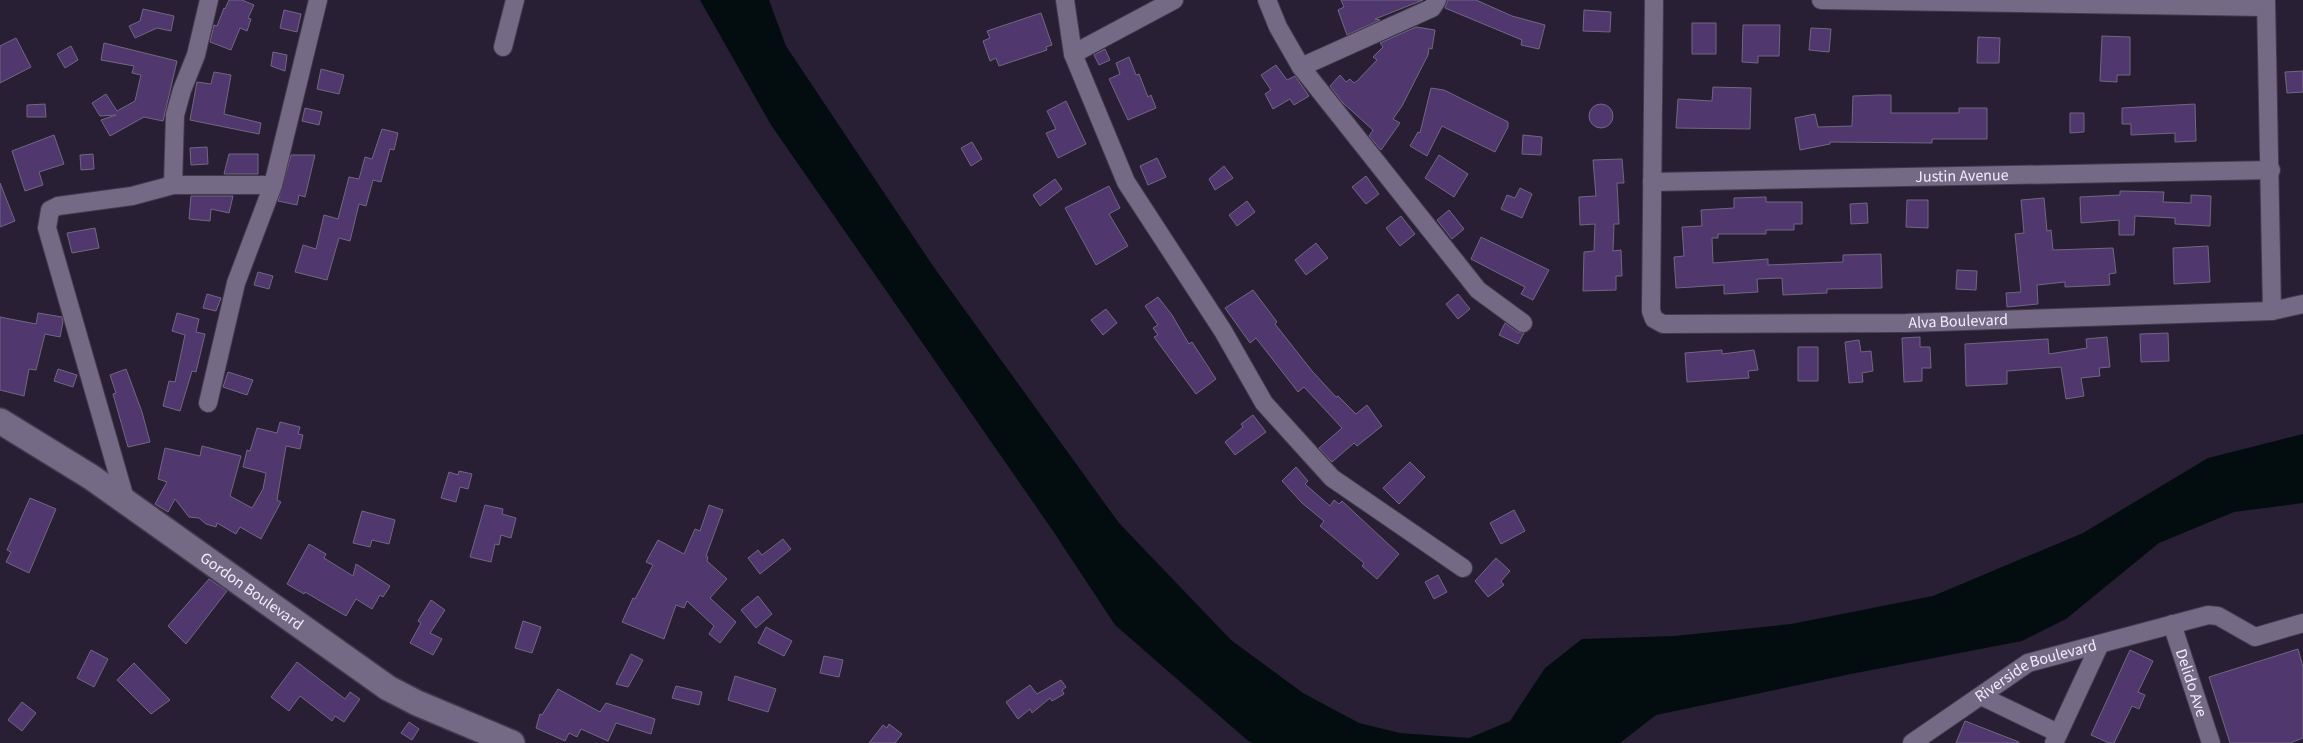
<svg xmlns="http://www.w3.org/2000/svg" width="2303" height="743" font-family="'Source Sans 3',sans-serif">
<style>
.water{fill:#030d10}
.building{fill:#50376e;stroke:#716781}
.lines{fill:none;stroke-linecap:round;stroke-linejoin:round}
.street-casing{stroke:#423a4d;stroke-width:20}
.secondary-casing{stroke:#423a4d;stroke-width:28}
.street{stroke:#756a85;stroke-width:18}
.secondary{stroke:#756a85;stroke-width:25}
.labels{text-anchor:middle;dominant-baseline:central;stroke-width:4.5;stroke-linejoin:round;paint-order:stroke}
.street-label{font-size:16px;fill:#f1ecfb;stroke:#281f35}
</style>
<rect width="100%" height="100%" fill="#281f35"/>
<path class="water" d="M 700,0 L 769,0 L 786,46 L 933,266 L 1119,523 L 1231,640 L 1303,693 L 1359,723 L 1400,733 L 1469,738 L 1510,721 L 1545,668 L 1582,639 L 1674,636 L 1791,624 L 1933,596 L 2083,533 L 2208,458 L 2303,434 L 2303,503 L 2234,512 L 2159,543 L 2066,619 L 2022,641 L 1851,674 L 1656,715 L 1620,743 L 1252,743 L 1247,740 L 1115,625 L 1053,531 L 771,125 Z"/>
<path class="building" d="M 229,0 L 242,0 L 254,5 L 248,18 L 251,19 L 247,31 L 240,28 L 231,50 L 210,42 L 214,25 L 217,26 L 224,8 L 225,9 Z
M 1341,0 L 1423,0 L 1375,19 L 1380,20 L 1347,35 L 1338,10 L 1344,7 Z
M 1448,0 L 1476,0 L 1512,16 L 1545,25 L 1539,49 L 1521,45 L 1522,40 L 1445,8 Z
M 143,9 L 174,16 L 171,31 L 157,28 L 135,38 L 129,26 L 140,21 Z
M 284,10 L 301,14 L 297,32 L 280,28 Z
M 1584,10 L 1611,12 L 1610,32 L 1583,31 Z
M 1041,13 L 1052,45 L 1046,47 L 1047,50 L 999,66 L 996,58 L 990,61 L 983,41 L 990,38 L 987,31 Z
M 1692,23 L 1716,23 L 1716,54 L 1692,54 Z
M 1743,25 L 1780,25 L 1779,56 L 1758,56 L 1758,63 L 1742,62 Z
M 1416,27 L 1435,30 L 1432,49 L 1429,48 L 1428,55 L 1402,106 L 1393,119 L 1400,123 L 1381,150 L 1369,136 L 1373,130 L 1343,103 L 1330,86 L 1340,75 L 1346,82 L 1350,79 L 1354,83 L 1357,81 L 1377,60 L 1373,57 L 1383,47 L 1380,43 Z
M 1811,28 L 1831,29 L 1829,52 L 1809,50 Z
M 2102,36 L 2130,37 L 2130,75 L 2117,75 L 2117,82 L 2100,81 Z
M 1978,37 L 2000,38 L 1999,63 L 1977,63 Z
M 16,38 L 31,67 L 0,83 L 0,46 Z
M 104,43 L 177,61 L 163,121 L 144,117 L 110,136 L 101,120 L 116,115 L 100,116 L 92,103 L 106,94 L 117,111 L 135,101 L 141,75 L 132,73 L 134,66 L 101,60 Z
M 71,46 L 78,60 L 65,68 L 57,54 Z
M 1105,49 L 1110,60 L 1099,65 L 1094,55 Z
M 273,52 L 287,55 L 285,71 L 271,66 Z
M 1129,57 L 1136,75 L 1139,74 L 1148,97 L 1151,95 L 1156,108 L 1128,120 L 1109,79 L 1120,74 L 1116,63 Z
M 1276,65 L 1287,80 L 1295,76 L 1309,96 L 1294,105 L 1290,99 L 1273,109 L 1265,94 L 1271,90 L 1261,75 Z
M 321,69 L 344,75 L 339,94 L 317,89 Z
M 2303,71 L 2303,92 L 2287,93 L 2285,72 Z
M 214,72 L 231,75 L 224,114 L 261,123 L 259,134 L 190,120 L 197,82 L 211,84 Z
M 1713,87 L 1751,88 L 1750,129 L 1676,128 L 1678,99 L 1712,101 Z
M 1431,88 L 1444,90 L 1508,122 L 1508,127 L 1495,152 L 1442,126 L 1427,156 L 1410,146 L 1418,132 L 1420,133 Z
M 1878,95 L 1891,95 L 1891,113 L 1959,113 L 1959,108 L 1987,108 L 1987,139 L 1932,139 L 1932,143 L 1830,142 L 1830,144 L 1800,150 L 1795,118 L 1815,114 L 1818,127 L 1852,126 L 1853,96 Z
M 1066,101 L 1086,144 L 1058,158 L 1046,133 L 1056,129 L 1047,111 Z
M 45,104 L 46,117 L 27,117 L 27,105 Z
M 2195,104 L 2196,141 L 2175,142 L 2175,133 L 2131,135 L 2131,124 L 2122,124 L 2122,108 Z
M1589 116a12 12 0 1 1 24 0a12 12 0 1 1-24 0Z
M 305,108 L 322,112 L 319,125 L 302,121 Z
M 2070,113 L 2084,113 L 2084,132 L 2070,133 Z
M 382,129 L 398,133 L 394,150 L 390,149 L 381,182 L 373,180 L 366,206 L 359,204 L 350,241 L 339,238 L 327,280 L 295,272 L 303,245 L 316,249 L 324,215 L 338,219 L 349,177 L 359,179 L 365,157 L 372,159 Z
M 54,135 L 64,164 L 39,172 L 43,185 L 25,191 L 12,151 Z
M 1523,135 L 1542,137 L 1541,155 L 1522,154 Z
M 972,142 L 982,159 L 971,166 L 961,148 Z
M 207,147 L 208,164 L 191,165 L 190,148 Z
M 93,154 L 94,169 L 81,170 L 80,155 Z
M 229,154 L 258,154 L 258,174 L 224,174 Z
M 291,155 L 315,155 L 305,197 L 299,195 L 297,205 L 278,201 Z
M 1439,155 L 1468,174 L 1454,197 L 1425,178 Z
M 1157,158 L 1166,177 L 1148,185 L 1140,166 Z
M 1622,159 L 1624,183 L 1617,183 L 1619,224 L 1614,224 L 1613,251 L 1621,250 L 1622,276 L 1616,276 L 1616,290 L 1583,291 L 1584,252 L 1594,251 L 1595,224 L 1580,225 L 1579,197 L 1596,196 L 1593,160 Z
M 1224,166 L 1233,178 L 1215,190 L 1209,179 Z
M 1366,176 L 1379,194 L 1366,204 L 1352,187 Z
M 1055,179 L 1062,189 L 1040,206 L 1033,195 Z
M 0,183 L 15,221 L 0,227 Z
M 1109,186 L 1120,208 L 1109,214 L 1128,246 L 1096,265 L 1065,208 Z
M 1520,188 L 1532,194 L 1522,218 L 1501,209 L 1507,195 L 1515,198 Z
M 2120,191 L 2164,192 L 2163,202 L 2191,203 L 2191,195 L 2211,196 L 2210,226 L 2175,224 L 2175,218 L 2135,216 L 2134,235 L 2119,235 L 2119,220 L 2081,223 L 2080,197 L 2120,195 Z
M 191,196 L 233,196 L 229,213 L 211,209 L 210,221 L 189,219 Z
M 1766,197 L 1766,202 L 1802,202 L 1802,224 L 1794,224 L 1794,230 L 1766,230 L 1766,234 L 1718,234 L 1718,238 L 1712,238 L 1713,263 L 1768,259 L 1768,265 L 1843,262 L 1843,255 L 1881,254 L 1882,288 L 1827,289 L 1827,293 L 1783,295 L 1782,278 L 1757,279 L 1758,292 L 1724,294 L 1724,285 L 1676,288 L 1674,257 L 1684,256 L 1682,227 L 1702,226 L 1701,210 L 1734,208 L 1734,198 Z
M 2044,198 L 2047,231 L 2051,230 L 2053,250 L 2113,248 L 2116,273 L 2109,274 L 2110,285 L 2065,287 L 2065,282 L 2037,285 L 2038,304 L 2007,307 L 2006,293 L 2021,292 L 2015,234 L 2024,233 L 2021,200 Z
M 1907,200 L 1928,200 L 1928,228 L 1906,227 Z
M 1247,201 L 1255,212 L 1237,226 L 1229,215 Z
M 1867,203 L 1868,223 L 1851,224 L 1850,204 Z
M 1449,210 L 1464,229 L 1452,239 L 1437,220 Z
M 1401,216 L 1415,234 L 1400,246 L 1386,228 Z
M 95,228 L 99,248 L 72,253 L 67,233 Z
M 1481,237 L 1549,270 L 1533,300 L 1521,294 L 1525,287 L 1471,259 Z
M 1316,243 L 1328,258 L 1306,275 L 1295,260 Z
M 2208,246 L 2210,282 L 2174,284 L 2173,248 Z
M 1957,270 L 1977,271 L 1976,290 L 1956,289 Z
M 258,272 L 273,276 L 269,289 L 254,285 Z
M 1253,290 L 1277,322 L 1275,324 L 1312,371 L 1336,397 L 1338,396 L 1356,414 L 1367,405 L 1382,426 L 1357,446 L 1354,443 L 1332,462 L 1319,448 L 1342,428 L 1304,387 L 1298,392 L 1256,338 L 1250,343 L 1225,308 Z
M 207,294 L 221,298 L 216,311 L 203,308 Z
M 1458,294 L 1470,309 L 1458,319 L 1446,304 Z
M 1158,297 L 1172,315 L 1189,344 L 1192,342 L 1216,379 L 1196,394 L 1154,337 L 1158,335 L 1153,328 L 1158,325 L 1145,306 Z
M 1106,309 L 1117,323 L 1103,335 L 1091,320 Z
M 38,313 L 62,317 L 63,322 L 60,337 L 45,334 L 36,370 L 29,369 L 24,396 L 0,390 L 0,317 L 36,324 Z
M 177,313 L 199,319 L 196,332 L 205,334 L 196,372 L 192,371 L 180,411 L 163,406 L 169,381 L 175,382 L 185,335 L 172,331 Z
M 1505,323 L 1517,332 L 1524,333 L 1518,344 L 1499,335 Z
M 2168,333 L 2169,361 L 2141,362 L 2140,334 Z
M 1920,337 L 1920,347 L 1930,347 L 1931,368 L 1922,368 L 1922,381 L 1904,382 L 1902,338 Z
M 2107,337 L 2110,367 L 2099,368 L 2100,376 L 2081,378 L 2084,396 L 2066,399 L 2061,367 L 2007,371 L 2007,384 L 1966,386 L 1965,344 L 2048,339 L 2049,354 L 2087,348 L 2086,339 Z
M 1859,340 L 1861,352 L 1871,351 L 1873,371 L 1862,373 L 1863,382 L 1849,383 L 1845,342 Z
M 1798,347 L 1818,347 L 1818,381 L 1798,381 Z
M 1722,350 L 1722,354 L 1754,350 L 1758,370 L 1748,371 L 1749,378 L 1687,382 L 1685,353 Z
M 58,369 L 77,375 L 73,387 L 54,381 Z
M 126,369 L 142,412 L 150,442 L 128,447 L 113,394 L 116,393 L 110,375 Z
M 228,372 L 253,380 L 247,395 L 223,387 Z
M 1253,415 L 1266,432 L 1235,455 L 1225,442 L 1243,427 L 1241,424 Z
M 280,422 L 300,427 L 298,434 L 303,435 L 300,449 L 286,446 L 277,500 L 281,502 L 261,539 L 240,527 L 236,534 L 217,523 L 216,527 L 206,524 L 199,518 L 189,517 L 175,499 L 168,512 L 155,504 L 167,482 L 158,479 L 165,448 L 200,456 L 202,446 L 241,456 L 230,496 L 252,508 L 263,489 L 266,473 L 243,467 L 247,450 L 250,451 L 257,428 L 277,433 Z
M 1410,462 L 1425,477 L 1399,504 L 1383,488 Z
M 1296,467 L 1308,481 L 1305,484 L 1330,506 L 1334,500 L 1339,504 L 1342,501 L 1399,554 L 1377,579 L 1362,566 L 1364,563 L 1320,526 L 1324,521 L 1302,503 L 1282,481 Z
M 459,471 L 472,474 L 468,489 L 460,487 L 456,502 L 441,498 L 449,472 L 458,475 Z
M 30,498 L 56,509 L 29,573 L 6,562 L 11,552 L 7,550 Z
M 485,505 L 503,509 L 502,514 L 516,518 L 511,538 L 501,535 L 499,545 L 495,544 L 491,562 L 470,557 Z
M 709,505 L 723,510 L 706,556 L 708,557 L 707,561 L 727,579 L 710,598 L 736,622 L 720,643 L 709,634 L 714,626 L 687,601 L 684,608 L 676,605 L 664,639 L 622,622 L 633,598 L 635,599 L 653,565 L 646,562 L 658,540 L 684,554 L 695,529 L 700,531 Z
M 1514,510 L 1525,531 L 1501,544 L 1490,523 Z
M 362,511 L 395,520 L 389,544 L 372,540 L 370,547 L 353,543 Z
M 783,539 L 791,549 L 760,574 L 748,558 L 758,550 L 762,555 Z
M 309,544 L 326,554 L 324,558 L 353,576 L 356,564 L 390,586 L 383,597 L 380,595 L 372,609 L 356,599 L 346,616 L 305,592 L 304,594 L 287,584 Z
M 1496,558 L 1510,571 L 1501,581 L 1504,585 L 1488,597 L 1475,581 Z
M 1438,575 L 1447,592 L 1434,599 L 1425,582 Z
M 209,579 L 227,591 L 186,644 L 168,626 Z
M 758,596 L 772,614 L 756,628 L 741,610 Z
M 431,600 L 445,610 L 430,633 L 442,639 L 433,655 L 410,643 L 421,623 L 418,621 Z
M 523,621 L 541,627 L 532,653 L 515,648 Z
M 766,627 L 792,641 L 784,656 L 758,643 Z
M 2298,649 L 2303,667 L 2303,738 L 2290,743 L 2230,743 L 2209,677 Z
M 91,650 L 108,659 L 94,687 L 77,678 Z
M 2130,650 L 2153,661 L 2138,692 L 2145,695 L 2139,709 L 2132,706 L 2114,743 L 2109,743 L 2091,735 Z
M 631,654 L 643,660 L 628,687 L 616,684 Z
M 824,656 L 843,660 L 839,677 L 820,673 Z
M 297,662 L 345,699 L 350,692 L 360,699 L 344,722 L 335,716 L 332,721 L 300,696 L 289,711 L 271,697 Z
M 134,663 L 170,700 L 151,714 L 117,680 Z
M 735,676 L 776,689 L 768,712 L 728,700 Z
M 1061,680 L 1066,687 L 1062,690 L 1064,694 L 1052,701 L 1050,698 L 1032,713 L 1030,709 L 1018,719 L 1006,702 L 1030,685 L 1037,694 Z
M 676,686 L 702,692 L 699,705 L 672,698 Z
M 558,689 L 600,712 L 606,703 L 655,719 L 651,734 L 616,723 L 608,741 L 581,729 L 577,737 L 569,733 L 565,741 L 536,728 L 540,714 L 542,715 Z
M 22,702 L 36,713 L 22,731 L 8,720 Z
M 1965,721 L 2019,742 L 2019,743 L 1956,743 Z
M 409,722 L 419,729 L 412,740 L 401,733 Z
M 889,724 L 902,734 L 895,743 L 869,743 L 883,725 L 887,728 Z"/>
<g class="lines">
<defs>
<g id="street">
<path d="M 1065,0 L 1073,54 L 1126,182 L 1223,331 L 1264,403 L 1332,478 L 1463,568"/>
<path d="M 1267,0 L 1278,27 L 1301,67 L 1478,290 L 1523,323"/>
<path id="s1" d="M 1654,0 L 1651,311 L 1654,319 L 1663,324 L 1906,323 L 2272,311 L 2303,304"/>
<path d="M 1821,0 L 2266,7"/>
<path d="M 2266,0 L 2272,311"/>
<path d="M 503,47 L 515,0"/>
<path d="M 1073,54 L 1174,0"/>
<path d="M 1301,67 L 1432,8 L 1437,0"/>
<path id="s2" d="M 1652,182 L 2271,170"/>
<path d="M 173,185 L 175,115 L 182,90 L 196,55 L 209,0"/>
<path d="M 208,403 L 236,283 L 273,185 L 318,0"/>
<path d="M 126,502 L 47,228 L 50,210 L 58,206 L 132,196 L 173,185 L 273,185"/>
<path id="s3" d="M 2172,624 L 2211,743"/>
<path d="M 1981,696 L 2058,733"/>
<path id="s4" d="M 1912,743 L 2028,663 L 2208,615 L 2218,616 L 2255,637 L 2303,623"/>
<path d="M 2054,743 L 2100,644"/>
</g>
<g id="secondary">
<path id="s5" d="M 0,421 L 91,477 L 388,688 L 417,703 L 512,743"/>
</g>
</defs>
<use href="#street" class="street-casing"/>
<use href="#secondary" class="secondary-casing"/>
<use href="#street" class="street"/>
<use href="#secondary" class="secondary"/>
</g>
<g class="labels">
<g class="street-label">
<text stroke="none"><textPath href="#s2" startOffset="310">Justin Avenue</textPath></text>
<text stroke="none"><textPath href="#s1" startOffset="625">Alva Boulevard</textPath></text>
<text stroke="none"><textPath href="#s5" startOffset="304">Gordon Boulevard</textPath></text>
<text stroke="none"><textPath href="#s4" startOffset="145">Riverside Boulevard</textPath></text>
<text stroke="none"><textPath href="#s3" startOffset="62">Delido Ave</textPath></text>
</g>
</g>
</svg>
